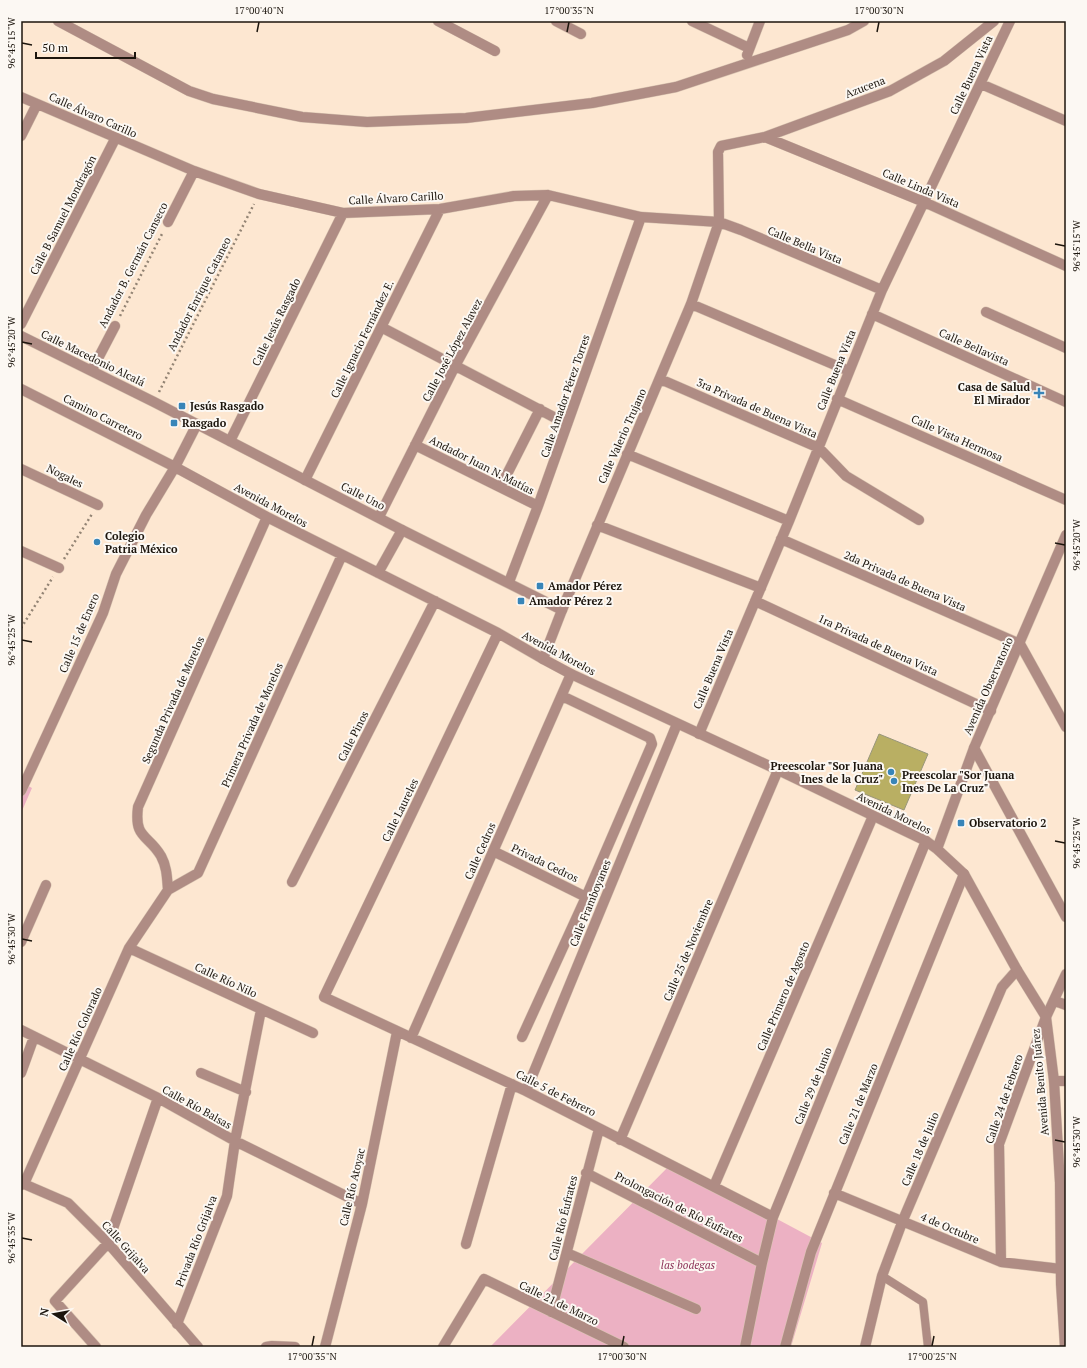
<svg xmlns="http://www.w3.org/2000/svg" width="1087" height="1368" font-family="'PT Serif',serif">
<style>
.green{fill:#ecb1c3}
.building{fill:#b9af63;stroke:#98967b}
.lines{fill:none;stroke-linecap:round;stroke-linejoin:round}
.pedestrian-casing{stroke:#d9c5b2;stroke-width:9}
.minor-casing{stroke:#d9c5b2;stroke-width:11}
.tertiary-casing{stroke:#d9c5b2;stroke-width:11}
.path{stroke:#938474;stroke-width:2.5;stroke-dasharray:2 3;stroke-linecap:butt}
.pedestrian{stroke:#af8c84;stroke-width:8}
.minor{stroke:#af8c84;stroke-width:10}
.tertiary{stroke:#af8c84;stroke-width:10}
.ticks{fill:none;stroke:#1c150d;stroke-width:1.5}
.poi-dot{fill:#3885b8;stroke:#fcf8f3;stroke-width:1.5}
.labels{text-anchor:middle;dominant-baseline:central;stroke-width:4;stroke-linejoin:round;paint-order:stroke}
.street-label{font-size:11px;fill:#1c150d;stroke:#fcf8f3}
.poi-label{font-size:11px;font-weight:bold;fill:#1c150d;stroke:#fcf8f3;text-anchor:start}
.park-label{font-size:11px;font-style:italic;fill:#8c3257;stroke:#fcf8f3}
.neatline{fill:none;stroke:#1c150d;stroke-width:1.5}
.ticks-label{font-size:10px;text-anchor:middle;fill:#1c150d}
</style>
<rect width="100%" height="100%" fill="#fde7d1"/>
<path class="green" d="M 21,782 L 32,788 L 21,813 Z
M 672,1163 L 822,1243 L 791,1347 L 490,1347 Z"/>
<path class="building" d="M 879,734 L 928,754 L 904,810 L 855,790 Z"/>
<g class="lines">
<defs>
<path id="pedestrian" d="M 882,1276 L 923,1302 L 928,1347"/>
<path id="minor" d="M 58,21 L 189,91 L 213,99 L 302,117 L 367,122 L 466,118 L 592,103 L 676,87 L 848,30 L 864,21
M 438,21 L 495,51
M 556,21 L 581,34
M 692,21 L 749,48
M 747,55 L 760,21
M 981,84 L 1066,121
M 21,97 L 194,171 L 259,194 L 343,213 L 440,209 L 514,196 L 548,195 L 641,217 L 719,222 L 741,230 L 882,290
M 21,136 L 37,104
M 765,137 L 924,202 L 1066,266
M 168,222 L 194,171
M 691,304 L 849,371
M 986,312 L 1066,348
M 872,314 L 1066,402
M 21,324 L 115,139
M 381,327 L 567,424
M 92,370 L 115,326
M 660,379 L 819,448 L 846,476 L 919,520
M 21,389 L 175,467 L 267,517 L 498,633 L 543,659
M 837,399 L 1066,500
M 230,441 L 343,213
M 415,445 L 538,506
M 627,454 L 789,521
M 21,469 L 98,505
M 305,480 L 440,209
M 501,486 L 540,409
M 379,517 L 455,366 L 548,195
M 597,525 L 761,588
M 781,539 L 1020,644 L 1066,727
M 21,551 L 59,568
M 378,573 L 402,530
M 509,582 L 538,506 L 641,217
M 755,601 L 991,711
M 562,610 L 691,304 L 719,222 L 718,152 L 721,146 L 765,137 L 890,91 L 944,61 L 994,21
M 498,633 L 324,997 L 526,1091 L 773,1217
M 699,734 L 789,521 L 882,290 L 1010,21
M 974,748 L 1066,917
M 21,791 L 103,613 L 116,574 L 146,515 L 175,467 L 197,424
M 493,851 L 586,897
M 292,882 L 435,601
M 168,890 C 167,878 167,867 161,856 C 148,834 134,839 138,807 L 267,517
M 21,942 L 46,885
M 129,948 L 313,1033
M 1055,1001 L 1066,1005
M 21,1030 L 158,1098 L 235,1141 L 362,1204
M 522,1037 L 586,897 L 652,744 L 650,738 L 562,696
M 411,1038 L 571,674
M 21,1073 L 34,1037
M 201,1073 L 246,1092
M 1054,1081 L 1066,1081
M 526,1091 L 677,724
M 620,1140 L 778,770
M 586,1173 L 762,1263
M 24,1184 L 129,948 L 168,890 L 198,873 L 342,555
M 21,1185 L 24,1184 L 68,1203 L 108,1243 L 198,1347
M 714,1186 L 873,816
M 834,1193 L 1001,1262 L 1061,1269
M 466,1244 L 512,1084
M 567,1253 L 696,1309
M 1001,1262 L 999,1144 L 1046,1017 L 1066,974
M 551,1312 L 599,1129
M 177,1324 L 227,1196 L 235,1141 L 261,1010
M 96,1347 L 55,1301 L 108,1243 L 158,1098
M 266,1347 L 272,1346 L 295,1347
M 325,1347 L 362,1204 L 397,1032
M 443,1347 L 484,1279 L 624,1347
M 745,1347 L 762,1263 L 773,1217 L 926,841
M 785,1347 L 811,1252 L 964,874
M 865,1347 L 882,1276 L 903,1220 L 1002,987 L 1017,970"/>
<path id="tertiary" d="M 21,336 L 154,402 L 402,530 L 562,610 L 543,659 L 571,674 L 778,770 L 926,841 L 937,849 L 964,874 L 1017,970 L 1046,1017 L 1054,1081 L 1060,1183 L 1061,1284 L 1065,1347
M 937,849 L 974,748 L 1066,535"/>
</defs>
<use href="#pedestrian" class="pedestrian-casing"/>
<use href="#minor" class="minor-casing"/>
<use href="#tertiary" class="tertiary-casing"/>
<path class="path" d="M 120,316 L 163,232
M 159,392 L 254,204
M 64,559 L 92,514
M 21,628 L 53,577"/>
<use href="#pedestrian" class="pedestrian"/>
<use href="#minor" class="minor"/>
<use href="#tertiary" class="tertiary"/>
</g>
<path class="ticks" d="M 257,32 L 259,22M 567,32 L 569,22M 877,32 L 879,22M 22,43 L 32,45M 1055,244 L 1065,246M 22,342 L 32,344M 1055,543 L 1065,545M 22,640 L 32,642M 1055,841 L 1065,843M 22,939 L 32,941M 1055,1140 L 1065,1142M 22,1238 L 32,1240M 312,1346 L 314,1336M 622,1346 L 624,1336M 932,1346 L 934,1336"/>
<g class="poi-dot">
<path d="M1037 387h4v4h4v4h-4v4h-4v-4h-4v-4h4z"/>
<rect x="178" y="402" width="8" height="8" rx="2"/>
<rect x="170" y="419" width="8" height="8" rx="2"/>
<circle cx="97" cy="542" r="4"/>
<rect x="536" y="582" width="8" height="8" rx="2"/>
<rect x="517" y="597" width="8" height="8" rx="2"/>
<circle cx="891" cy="772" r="4"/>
<circle cx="894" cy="781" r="4"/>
<rect x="957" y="819" width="8" height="8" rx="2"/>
</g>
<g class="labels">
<g class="street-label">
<text transform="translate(971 75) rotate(-65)">Calle Buena Vista</text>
<text transform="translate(865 87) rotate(-21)">Azucena</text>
<text transform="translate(93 115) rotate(24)">Calle Álvaro Carillo</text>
<text transform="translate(921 188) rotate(23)">Calle Linda Vista</text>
<text transform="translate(396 198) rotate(-3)">Calle Álvaro Carillo</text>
<text transform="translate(63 215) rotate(-63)">Calle B Samuel Mondragón</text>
<text transform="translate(805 245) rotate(23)">Calle Bella Vista</text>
<text transform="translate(133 265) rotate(-63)">Andador B. Germán Canseco</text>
<text transform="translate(199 294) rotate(-63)">Andador Enrique Cataneo</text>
<text transform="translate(276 322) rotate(-64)">Calle Jesús Rasgado</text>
<text transform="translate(362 339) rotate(-64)">Calle Ignacio Fernández E.</text>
<text transform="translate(974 347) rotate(24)">Calle Bellavista</text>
<text transform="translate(452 350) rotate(-62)">Calle José López Alavez</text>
<text transform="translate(93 358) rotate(26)">Calle Macedonio Alcalá</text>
<text transform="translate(836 370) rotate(-68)">Calle Buena Vista</text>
<text transform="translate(565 396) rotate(-71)">Calle Amador Pérez Torres</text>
<text transform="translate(757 408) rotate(24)">3ra Privada de Buena Vista</text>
<text transform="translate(103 417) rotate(27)">Camino Carretero</text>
<text transform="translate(622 436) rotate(-66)">Calle Valerio Trujano</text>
<text transform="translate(957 438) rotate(24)">Calle Vista Hermosa</text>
<text transform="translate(482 465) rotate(27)">Andador Juan N. Matías</text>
<text transform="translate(65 476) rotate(26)">Nogales</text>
<text transform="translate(363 496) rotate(27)">Calle Uno</text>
<text transform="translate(271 505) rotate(28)">Avenida Morelos</text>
<text transform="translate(905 581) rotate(24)">2da Privada de Buena Vista</text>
<text transform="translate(79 633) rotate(-67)">Calle 15 de Enero</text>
<text transform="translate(878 645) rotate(25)">1ra Privada de Buena Vista</text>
<text transform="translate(559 653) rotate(28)">Avenida Morelos</text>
<text transform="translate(713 669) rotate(-67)">Calle Buena Vista</text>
<text transform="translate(988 686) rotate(-66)">Avenida Observatorio</text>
<text transform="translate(173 700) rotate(-66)">Segunda Privada de Morelos</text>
<text transform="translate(252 725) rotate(-66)">Primera Privada de Morelos</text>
<text transform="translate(353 736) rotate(-63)">Calle Pinos</text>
<text transform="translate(400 810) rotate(-64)">Calle Laureles</text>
<text transform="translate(894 813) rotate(26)">Avenida Morelos</text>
<text transform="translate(480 851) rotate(-66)">Calle Cedros</text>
<text transform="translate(545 863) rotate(26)">Privada Cedros</text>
<text transform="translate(590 903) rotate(-68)">Calle Framboyanes</text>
<text transform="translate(688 950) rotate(-67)">Calle 25 de Noviembre</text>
<text transform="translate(226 980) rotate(25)">Calle Río Nilo</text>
<text transform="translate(783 996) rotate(-67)">Calle Primero de Agosto</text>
<text transform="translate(80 1029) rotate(-66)">Calle Río Colorado</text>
<text transform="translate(1040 1082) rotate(-95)">Avenida Benito Juárez</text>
<text transform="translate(813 1086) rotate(-68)">Calle 29 de Junio</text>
<text transform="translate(556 1093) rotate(27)">Calle 5 de Febrero</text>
<text transform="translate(1004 1099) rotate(-71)">Calle 24 de Febrero</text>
<text transform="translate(858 1104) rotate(-68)">Calle 21 de Marzo</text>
<text transform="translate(197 1107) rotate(29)">Calle Río Balsas</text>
<text transform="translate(920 1149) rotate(-67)">Calle 18 de Julio</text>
<text transform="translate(352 1187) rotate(-77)">Calle Río Atoyac</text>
<text transform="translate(679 1207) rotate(27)">Prolongación de Río Éufrates</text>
<text transform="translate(563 1218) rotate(-76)">Calle Río Éufrates</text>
<text transform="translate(950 1228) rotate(23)">4 de Octubre</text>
<text transform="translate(196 1241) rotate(-69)">Privada Río Grijalva</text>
<text transform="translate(126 1247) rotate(48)">Calle Grijalva</text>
<text transform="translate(559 1303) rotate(26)">Calle 21 de Marzo</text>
</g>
<g class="poi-label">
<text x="1030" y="387" text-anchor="end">Casa de Salud<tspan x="1030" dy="13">El Mirador</tspan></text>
<text x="190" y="406">Jesús Rasgado</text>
<text x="182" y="423">Rasgado</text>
<text x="105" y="536">Colegio<tspan x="105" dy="13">Patria México</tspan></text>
<text x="548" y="586">Amador Pérez</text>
<text x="529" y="601">Amador Pérez 2</text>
<text x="883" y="766" text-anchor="end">Preescolar "Sor Juana<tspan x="883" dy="13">Ines de la Cruz"</tspan></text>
<text x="902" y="775">Preescolar "Sor Juana<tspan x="902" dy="13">Ines De La Cruz"</tspan></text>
<text x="969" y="823">Observatorio 2</text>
</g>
<g class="park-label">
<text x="688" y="1265">las bodegas</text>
</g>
</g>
<rect width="1087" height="1368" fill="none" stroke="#fcf8f3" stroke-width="44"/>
<g transform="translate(54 1314) rotate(281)" stroke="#fcf8f3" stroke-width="3" paint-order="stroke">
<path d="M0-3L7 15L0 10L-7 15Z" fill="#1c150d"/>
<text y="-6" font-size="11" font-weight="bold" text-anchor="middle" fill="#1c150d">N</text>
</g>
<path d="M36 52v6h99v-6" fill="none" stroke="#1c150d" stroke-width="2"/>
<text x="42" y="52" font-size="12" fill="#1c150d" stroke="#fcf8f3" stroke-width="3" paint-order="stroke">50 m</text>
<rect x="22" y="22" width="1043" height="1324" class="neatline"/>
<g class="ticks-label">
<text x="259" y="14">17°00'40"N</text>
<text x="569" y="14">17°00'35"N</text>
<text x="879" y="14">17°00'30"N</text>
<text transform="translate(11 43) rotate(-90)" y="4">96°45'15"W</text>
<text transform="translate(1076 246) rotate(-90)" y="4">96°45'15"W</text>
<text transform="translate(11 342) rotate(-90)" y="4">96°45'20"W</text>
<text transform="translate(1076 545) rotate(-90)" y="4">96°45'20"W</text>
<text transform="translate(11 640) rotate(-90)" y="4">96°45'25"W</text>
<text transform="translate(1076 843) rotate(-90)" y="4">96°45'25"W</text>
<text transform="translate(11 939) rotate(-90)" y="4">96°45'30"W</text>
<text transform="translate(1076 1142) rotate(-90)" y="4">96°45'30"W</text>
<text transform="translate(11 1238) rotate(-90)" y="4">96°45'35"W</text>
<text x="312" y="1360">17°00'35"N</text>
<text x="622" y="1360">17°00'30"N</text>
<text x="932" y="1360">17°00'25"N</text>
</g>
</svg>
